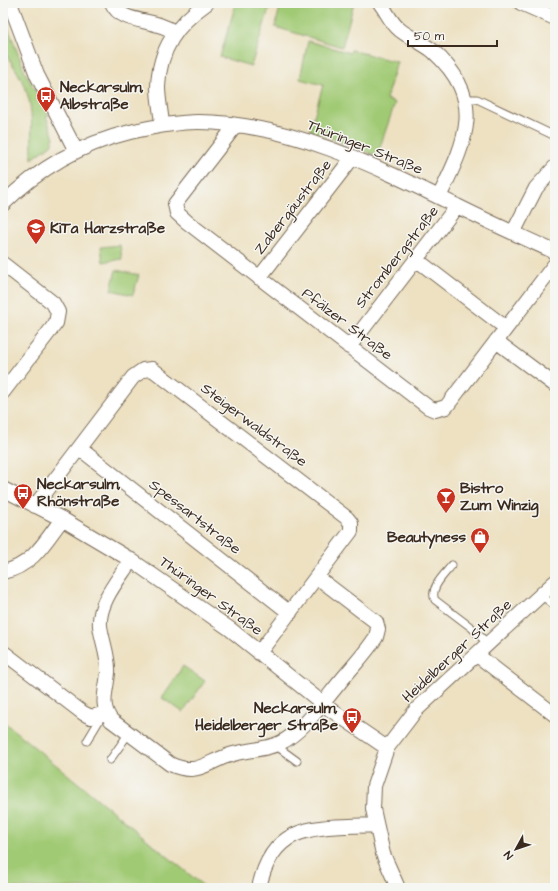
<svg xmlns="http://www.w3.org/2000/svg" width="558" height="891" font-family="'Architects Daughter',sans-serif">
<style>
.green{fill:#a1ca75;stroke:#6e7a4a}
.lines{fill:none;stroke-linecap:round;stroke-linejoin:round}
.lane-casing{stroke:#796a57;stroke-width:9}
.street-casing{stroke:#796a57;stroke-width:16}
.lane{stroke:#fff;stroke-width:7}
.street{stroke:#fff;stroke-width:14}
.labels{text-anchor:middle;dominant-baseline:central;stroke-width:3;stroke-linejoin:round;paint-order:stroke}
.poi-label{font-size:15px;font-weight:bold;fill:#3b2a1e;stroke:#f6f6f2;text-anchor:start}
.street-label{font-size:15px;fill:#3b2a1e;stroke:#f6f6f2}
</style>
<rect width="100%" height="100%" fill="#f6f6f2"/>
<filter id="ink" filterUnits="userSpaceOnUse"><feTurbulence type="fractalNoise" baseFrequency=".025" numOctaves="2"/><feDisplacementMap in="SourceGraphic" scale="8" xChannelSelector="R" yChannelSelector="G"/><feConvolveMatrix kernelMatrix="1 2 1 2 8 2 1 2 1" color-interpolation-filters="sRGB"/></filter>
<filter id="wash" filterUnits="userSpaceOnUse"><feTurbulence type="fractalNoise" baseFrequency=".012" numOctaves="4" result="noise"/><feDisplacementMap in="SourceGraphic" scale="16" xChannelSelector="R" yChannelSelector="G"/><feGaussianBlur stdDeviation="0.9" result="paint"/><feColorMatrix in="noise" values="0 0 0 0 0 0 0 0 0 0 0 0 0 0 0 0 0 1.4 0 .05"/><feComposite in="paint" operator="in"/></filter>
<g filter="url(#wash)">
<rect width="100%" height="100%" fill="#ede1c2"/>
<path class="green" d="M 236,3 L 271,3 L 251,66 L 220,57 Z
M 281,3 L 354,3 L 342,47 L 275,27 Z
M 3,14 L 25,72 L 49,115 L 46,116 L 54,138 L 51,145 L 32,159 C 31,143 33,116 29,100 C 25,83 14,65 3,51 Z
M 308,41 L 350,53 L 351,50 L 397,62 L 386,99 L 395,103 L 377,156 L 310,130 L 323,85 L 300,79 Z
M 120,245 L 122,259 L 103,262 L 101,247 Z
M 116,270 L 139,275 L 133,295 L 111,290 Z
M 183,666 L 205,681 L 183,712 L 162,698 Z
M 3,722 L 5,723 L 206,888 L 3,888 Z"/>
</g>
<g filter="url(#ink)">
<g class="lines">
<defs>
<path id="lane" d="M 465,99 L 477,99 L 555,136
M 452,565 C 445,574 429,588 435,600 L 472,628 L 489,645
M 541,595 L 555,606
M 87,741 L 99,721 L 98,715
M 275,745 L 297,761
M 110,760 L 129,733"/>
<path id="street" d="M 10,3 L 37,75 L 76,151
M 112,3 C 122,25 153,17 174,32
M 380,3 C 387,12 390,22 400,30 C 410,38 423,43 433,51 C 487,100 466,141 439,197
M 521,3 L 555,18
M 162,124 C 161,112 158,99 158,87 C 159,49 177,24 207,3
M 236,125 L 175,204 L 177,213 L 187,222 L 428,407 L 435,410 L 446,407 L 555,264
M 3,204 C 38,169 81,144 130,132 C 152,127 175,122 198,122 C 290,123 376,166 457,206 C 489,222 522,237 555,252
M 513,233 L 536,188 L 555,167
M 417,260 L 506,328
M 3,264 L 53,303 L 58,312 L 56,323 L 3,392
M 259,278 L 353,157
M 496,341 L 555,385
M 349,347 L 457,206
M 79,448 L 290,613
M 3,489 L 62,519 L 131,560 L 230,629 L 331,710 L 387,748
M 35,506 L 133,377 L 143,370 L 152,369 L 347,518 L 351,523 L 351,531 L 259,653
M 131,560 C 119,579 98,602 100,626 C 102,641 109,657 108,672 C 107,690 99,704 111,720 L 170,764 C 196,776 204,764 227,756 C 245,749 263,751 280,743 C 303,732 324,701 340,682 C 352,667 366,653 376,637 L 378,629 L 376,622 L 317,577
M 3,572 C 32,566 45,542 62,519
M 3,652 L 83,713 L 91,717 L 106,713
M 477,655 L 555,715
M 259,888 C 273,820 319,828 375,825
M 398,888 L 383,854 L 373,809 L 374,786 L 387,748 L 416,710 L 555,582"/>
</defs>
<use href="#lane" class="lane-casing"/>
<use href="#street" class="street-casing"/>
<use href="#lane" class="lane"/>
<use href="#street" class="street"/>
</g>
</g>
<defs>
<symbol id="bus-pin" viewBox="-11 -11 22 30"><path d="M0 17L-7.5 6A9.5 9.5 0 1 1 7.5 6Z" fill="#c8321e" stroke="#f6f6f2"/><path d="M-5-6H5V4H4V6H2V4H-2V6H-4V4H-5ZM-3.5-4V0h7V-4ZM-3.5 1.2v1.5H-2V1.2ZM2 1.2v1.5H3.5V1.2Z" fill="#fff"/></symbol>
<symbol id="school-pin" viewBox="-11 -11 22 30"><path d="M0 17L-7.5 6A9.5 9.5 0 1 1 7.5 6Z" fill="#c8321e" stroke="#f6f6f2"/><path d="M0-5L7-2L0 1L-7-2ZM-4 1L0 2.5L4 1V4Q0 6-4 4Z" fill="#fff"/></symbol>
<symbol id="bar-pin" viewBox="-11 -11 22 30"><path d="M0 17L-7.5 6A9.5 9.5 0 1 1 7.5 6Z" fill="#c8321e" stroke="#f6f6f2"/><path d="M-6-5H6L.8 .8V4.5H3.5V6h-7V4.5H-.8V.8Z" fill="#fff"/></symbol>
<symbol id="shop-pin" viewBox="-11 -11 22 30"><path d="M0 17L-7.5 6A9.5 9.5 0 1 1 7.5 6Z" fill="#c8321e" stroke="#f6f6f2"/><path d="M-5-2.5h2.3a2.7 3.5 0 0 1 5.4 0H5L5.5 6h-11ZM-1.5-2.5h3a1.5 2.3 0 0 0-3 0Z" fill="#fff"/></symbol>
</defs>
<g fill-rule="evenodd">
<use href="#bus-pin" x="35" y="85" width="22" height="30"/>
<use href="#school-pin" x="25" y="217" width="22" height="30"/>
<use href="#bus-pin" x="12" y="482" width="22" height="30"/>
<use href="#bar-pin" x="435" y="486" width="22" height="30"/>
<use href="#shop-pin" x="469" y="526" width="22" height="30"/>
<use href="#bus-pin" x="341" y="706" width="22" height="30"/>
</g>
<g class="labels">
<g class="poi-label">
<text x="60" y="87">Neckarsulm,<tspan x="60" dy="17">Albstraße</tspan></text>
<text x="50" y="228">KiTa Harzstraße</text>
<text x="37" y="484">Neckarsulm,<tspan x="37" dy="17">Rhönstraße</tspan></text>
<text x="460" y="488">Bistro<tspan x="460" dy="17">Zum Winzig</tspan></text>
<text x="466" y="537" text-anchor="end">Beautyness</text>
<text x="338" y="708" text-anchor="end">Neckarsulm,<tspan x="338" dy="17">Heidelberger Straße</tspan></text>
</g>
<g class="street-label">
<text transform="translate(365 147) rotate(22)">Thüringer Straße</text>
<text transform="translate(293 207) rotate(-52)">Zabergäustraße</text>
<text transform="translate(397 257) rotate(-52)">Strombergstraße</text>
<text transform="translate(347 324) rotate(37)">Pfälzer Straße</text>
<text transform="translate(254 425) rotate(37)">Steigerwaldstraße</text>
<text transform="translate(195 517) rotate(38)">Spessartstraße</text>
<text transform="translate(211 596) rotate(36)">Thüringer Straße</text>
<text transform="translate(457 651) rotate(-43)">Heidelberger Straße</text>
</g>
</g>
<rect width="558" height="891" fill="none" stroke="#f6f6f2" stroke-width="16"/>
<g transform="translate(516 849) rotate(230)" stroke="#f6f6f2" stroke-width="3" paint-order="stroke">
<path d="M0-3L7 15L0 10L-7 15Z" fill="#3b2a1e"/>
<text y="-6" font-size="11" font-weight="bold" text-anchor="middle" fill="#3b2a1e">N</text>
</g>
<path d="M408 40v6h89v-6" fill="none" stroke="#3b2a1e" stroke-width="2"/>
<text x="414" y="40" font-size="12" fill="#3b2a1e" stroke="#f6f6f2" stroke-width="3" paint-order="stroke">50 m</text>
</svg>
